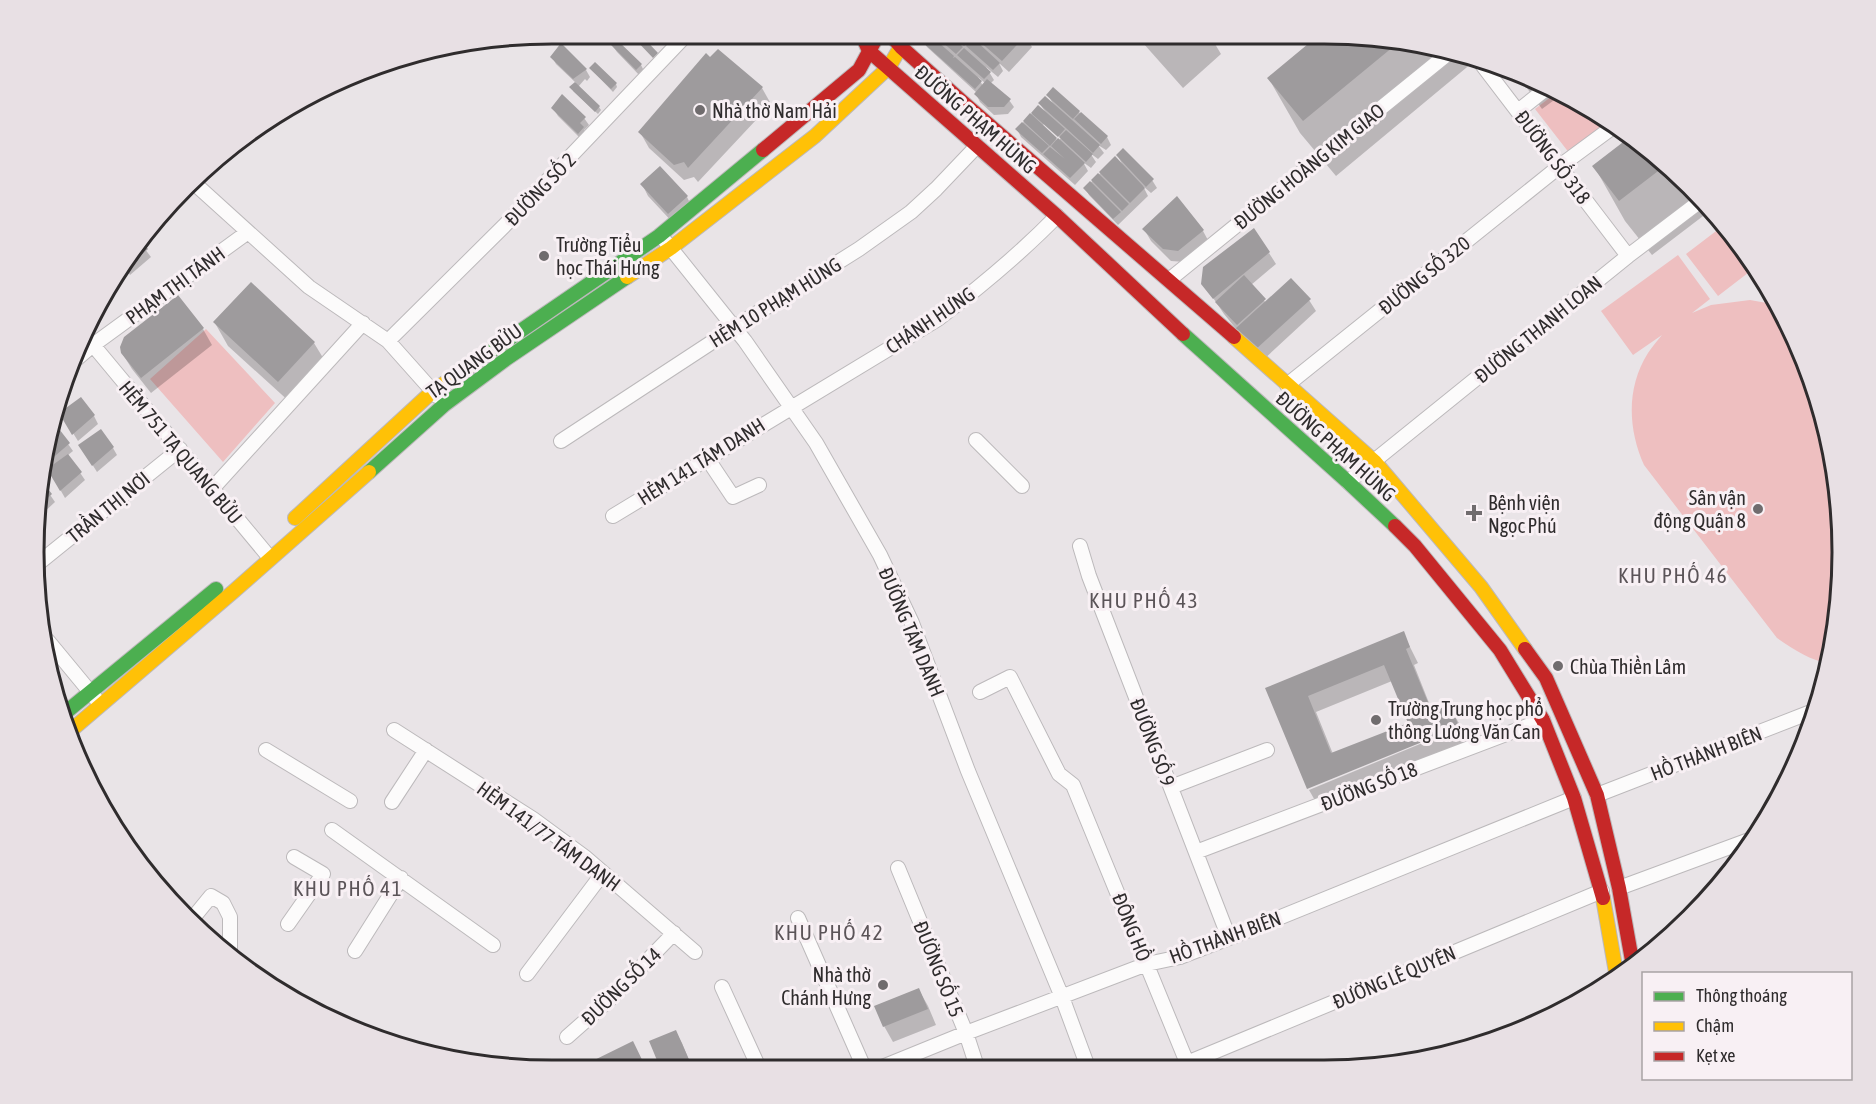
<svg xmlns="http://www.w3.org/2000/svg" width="1876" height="1104" font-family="'Asap Condensed',sans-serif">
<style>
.green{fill:#eebfc0}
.shadow{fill:#0003;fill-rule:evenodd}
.building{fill:#9e9b9d;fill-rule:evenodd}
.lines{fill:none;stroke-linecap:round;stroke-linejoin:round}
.street-casing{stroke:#bcb9bb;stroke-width:16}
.fast-casing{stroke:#bcb9bb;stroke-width:16}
.slow-casing{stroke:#bcb9bb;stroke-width:16}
.jam-casing{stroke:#bcb9bb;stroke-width:16}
.street{stroke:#fcfbfb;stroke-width:14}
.fast{stroke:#4caf50;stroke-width:14}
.slow{stroke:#ffc107;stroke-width:14}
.jam{stroke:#c62828;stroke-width:14}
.poi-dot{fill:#706c6e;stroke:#f8f0f4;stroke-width:2}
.labels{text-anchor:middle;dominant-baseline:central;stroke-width:6;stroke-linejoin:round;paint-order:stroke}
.poi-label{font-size:20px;fill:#2f2c2d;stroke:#f8f0f4;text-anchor:start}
.street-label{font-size:20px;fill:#2f2c2d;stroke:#f8f0f4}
.neighbourhood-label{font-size:21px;letter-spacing:1.5px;fill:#5b5458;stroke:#f8f0f4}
.rim{fill:none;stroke:#2f2c2d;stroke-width:3}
</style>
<rect width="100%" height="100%" fill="#e9e4e7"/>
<path class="green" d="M 1556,93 L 1613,121 L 1570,154 L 1535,109 Z
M 1724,225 L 1757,266 L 1718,296 L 1686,254 Z
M 1678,255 L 1710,299 L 1692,313 L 1711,305 L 1750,300 L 1778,305 L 1804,354 L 1833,451 L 1843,552 L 1833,654 L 1830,664 C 1810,660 1794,650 1777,638 L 1644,465 C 1628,429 1626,388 1648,353 C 1652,347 1657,341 1662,335 L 1633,355 L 1601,311 Z
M 206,329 L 275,403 L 223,462 L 150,379 Z"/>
<path class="shadow" d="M 932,34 L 1025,35 L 1032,47 L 1009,72 L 999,63 L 1003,71 L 998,77 L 986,67 L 994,80 L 990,84 L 1009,100 L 1014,107 L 1008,114 L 994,115 L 980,102 L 976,94 L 977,93 L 927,47 L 922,40 L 938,43 ZM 978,77 L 985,83 L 983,86 Z
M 1135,34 L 1209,34 L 1221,54 L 1183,88 Z
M 1358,34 L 1478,58 L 1336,176 L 1300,133 L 1269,79 Z
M 616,41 L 641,65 L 645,73 L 641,77 L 617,52 L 612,45 Z
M 718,51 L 762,88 L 771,104 L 698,182 L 694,177 L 684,180 L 649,148 L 640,132 Z
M 552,57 L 586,70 L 590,77 L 587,81 L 585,79 L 578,87 L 599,107 L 601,110 L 598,114 L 573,91 L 576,83 L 556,64 Z
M 591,69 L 616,84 L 617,87 L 613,92 Z
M 1516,73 L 1561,95 L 1542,109 Z
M 1053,89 L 1107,137 L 1111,145 L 1106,150 L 1098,145 L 1104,153 L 1098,159 L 1090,153 L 1096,162 L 1091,168 L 1083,162 L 1088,171 L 1075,185 L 1021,137 L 1017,129 L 1038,107 L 1046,113 L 1040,104 L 1053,104 L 1048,95 ZM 1045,123 L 1061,138 L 1058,141 L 1043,125 Z
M 553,108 L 584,118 L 589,125 L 584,130 L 587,136 L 583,141 L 558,116 Z
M 1632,137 L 1691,185 L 1711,210 L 1652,255 L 1625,221 L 1594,166 Z
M 1118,156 L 1152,180 L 1157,188 L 1151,193 L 1143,186 L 1148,196 L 1118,225 L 1089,195 L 1085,188 L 1115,159 L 1123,166 Z
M 660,168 L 687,197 L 693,209 L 675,225 L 648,196 L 642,184 Z
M 1144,229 L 1203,231 L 1209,242 L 1185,262 L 1171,261 L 1151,241 Z
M 138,240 L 151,257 L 130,275 L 124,265 Z
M 1269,253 L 1276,264 L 1251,285 L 1266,303 L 1309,300 L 1316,311 L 1262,361 L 1224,314 L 1203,283 Z
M 120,275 L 122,278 L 114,285 Z
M 177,297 L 203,329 L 212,345 L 151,393 L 132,369 L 122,353 Z
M 215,323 L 314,343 L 328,366 L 292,404 L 228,346 Z
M 61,414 L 94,416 L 98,424 L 78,441 Z
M 56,427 L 73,451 L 68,455 L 85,480 L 65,498 L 49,470 L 52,468 L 48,461 L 53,429 Z
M 80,445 L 113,448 L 117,455 L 97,472 Z
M 44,486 L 55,502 L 39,517 Z
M 1403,633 L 1418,663 L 1414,665 L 1433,713 L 1449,706 L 1460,725 L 1308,787 L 1267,689 ZM 1392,681 L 1410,724 L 1333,754 L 1316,712 Z
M 1461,727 L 1467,743 L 1317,804 L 1309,790 Z
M 919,990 L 928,1006 L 936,1025 L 893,1042 L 884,1026 Z
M 676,1032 L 682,1043 L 693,1070 L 663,1070 Z"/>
<path class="building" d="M 637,33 L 639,33 L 658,53 L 653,58 L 633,37 Z
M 926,34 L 929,34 L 954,56 L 953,58 L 955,57 L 982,81 L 975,89 L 920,40 Z
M 933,34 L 948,34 L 963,47 L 956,54 Z
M 952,34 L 967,34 L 972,38 L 964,46 Z
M 971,34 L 1027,34 L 1002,61 Z
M 1320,34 L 1358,34 L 1399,42 L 1303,121 L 1267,78 Z
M 973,38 L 1000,63 L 993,70 L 966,46 Z
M 616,39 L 642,64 L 636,70 L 610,44 Z
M 561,43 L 587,69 L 573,79 L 550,57 Z
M 964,48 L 991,72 L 984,79 L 957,55 Z
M 718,49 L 763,87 L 688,168 L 684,162 L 674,165 L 638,132 L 706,53 L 710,57 Z
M 595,62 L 617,83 L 611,89 L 589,68 Z
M 987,79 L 1011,99 L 1004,107 L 988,107 L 974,94 Z
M 575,82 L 600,106 L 595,112 L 569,87 Z
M 1053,87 L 1080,111 L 1073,119 L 1046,95 Z
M 562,94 L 586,117 L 580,123 L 584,127 L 578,134 L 551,108 Z
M 1045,96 L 1100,145 L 1093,153 L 1066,128 L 1071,122 L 1066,128 L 1038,103 Z
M 1038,105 L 1065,129 L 1058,137 L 1031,113 Z
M 1081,112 L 1108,136 L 1101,144 L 1074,119 Z
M 1030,113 L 1057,138 L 1050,146 L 1023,121 Z
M 1022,122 L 1049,146 L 1042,153 L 1015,129 Z
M 1066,130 L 1093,154 L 1086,162 L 1059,137 Z
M 1631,136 L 1666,165 L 1619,201 L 1592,166 Z
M 1058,138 L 1085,163 L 1070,178 L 1043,154 L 1050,147 L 1065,159 L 1051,146 Z
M 1123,148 L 1154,179 L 1146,187 L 1116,155 Z
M 1115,156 L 1145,188 L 1130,203 L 1099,172 L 1107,164 L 1114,171 L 1107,164 Z
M 660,166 L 688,196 L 668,214 L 640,184 Z
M 1098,173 L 1129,204 L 1122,211 L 1091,180 Z
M 1090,181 L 1121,212 L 1113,219 L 1083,188 Z
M 1177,196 L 1204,230 L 1178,251 L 1163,249 L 1142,229 Z
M 1254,228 L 1270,252 L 1213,299 L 1201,284 L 1203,267 Z
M 139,238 L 148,249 L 125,269 L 124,267 Z
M 1244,275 L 1266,299 L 1237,325 L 1215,302 Z
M 1291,278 L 1311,299 L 1255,350 L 1235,329 Z
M 251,282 L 315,342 L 278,382 L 213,322 Z
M 178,295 L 204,328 L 141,378 L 121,353 L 120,347 L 124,337 Z
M 81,397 L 95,415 L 72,435 L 59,413 Z
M 56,425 L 70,443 L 48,462 L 54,427 Z
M 101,429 L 114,447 L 92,466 L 78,445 Z
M 68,454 L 82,472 L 60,491 L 47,469 Z
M 44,484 L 52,494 L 41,504 Z
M 1404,631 L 1410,647 L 1406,649 L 1432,712 L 1450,704 L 1459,727 L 1307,789 L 1265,688 ZM 1384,665 L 1408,723 L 1331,753 L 1308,696 Z
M 919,988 L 928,1009 L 883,1027 L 874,1006 Z
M 676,1030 L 691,1064 L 688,1066 L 689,1070 L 661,1070 L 649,1041 Z
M 633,1041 L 647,1070 L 574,1070 Z"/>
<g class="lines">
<defs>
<path id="street" d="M 1477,58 L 1628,256
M 1518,111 L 1547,88
M 194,183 L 309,287 L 388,341 L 437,396
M 665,241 L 745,341 L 816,443 L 880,555 L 912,623 L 968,771 L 1062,997 L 1089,1070
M 1169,280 L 1450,52
M 388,341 L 504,226 L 688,33
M 93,345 L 270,558
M 73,362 L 93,345 L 248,232
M 1287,385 L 1560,166 L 1617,124
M 976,440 L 1022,486
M 561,441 L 735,327 L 859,249 L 911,212 L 936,189 L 977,146
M 707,458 L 733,497 L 759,485
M 1348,482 L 1628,256 L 1703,199
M 212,489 L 363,323
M 613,516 L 938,319 C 980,287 1020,254 1057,216
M 1080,546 L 1089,576 L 1229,938
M 35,566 L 180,449
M 48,641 L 96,699
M 980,692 L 1010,677 L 1059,774 L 1073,785 L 1190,1070
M 394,730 L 533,819 L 586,858 L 695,952
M 266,750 L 350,801
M 1171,787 L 1267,750
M 1597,795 L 1816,710
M 392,802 L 426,750
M 332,830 L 493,945
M 1196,852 L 1543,720
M 898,868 L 966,1033 L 978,1070
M 1619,888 L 1757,837
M 193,918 L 211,896 L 223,903 L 230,917 L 230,952
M 798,918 L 865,1070
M 288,924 L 323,874 L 294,857
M 355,951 L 401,878
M 527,974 L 603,873
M 722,987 L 760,1070
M 567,1037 L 610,999 L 674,933
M 1187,1063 L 1602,891
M 875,1070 L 966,1033 L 1147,964 L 1180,957 L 1229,938 L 1574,798"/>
<path id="fast" d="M 1183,334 L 1348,482 L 1395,526
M 481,358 L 659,236 L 763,150
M 369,472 L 444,405 L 506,359 L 627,277
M 60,717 L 216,589"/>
<path id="slow" d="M 627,277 L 671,248 L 815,136 L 889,67 L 908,34
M 1234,337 L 1375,462 L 1481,587 L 1525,649
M 295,518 L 433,391 L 481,358
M 68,733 L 234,591 L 369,472
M 1603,898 L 1617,978"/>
<path id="jam" d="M 861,33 L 869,51 L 1057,216 L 1183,334
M 889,33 L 901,47 L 966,105 L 1234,337
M 763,150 L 859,70 L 879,33
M 1395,526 L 1415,546 L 1500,650 L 1543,720 L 1574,798 L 1603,898
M 1525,649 L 1546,678 L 1597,795 L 1619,888 L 1633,966"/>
</defs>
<use href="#street" class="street-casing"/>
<use href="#fast" class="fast-casing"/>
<use href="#slow" class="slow-casing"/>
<use href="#jam" class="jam-casing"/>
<use href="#street" class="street"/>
<use href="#fast" class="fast"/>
<use href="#slow" class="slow"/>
<use href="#jam" class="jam"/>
</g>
<g class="poi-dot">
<circle cx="700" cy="110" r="6"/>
<circle cx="544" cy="256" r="6"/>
<circle cx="1758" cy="509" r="6"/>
<path d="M1471 504h6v6h6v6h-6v6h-6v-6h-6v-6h6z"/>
<circle cx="1558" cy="666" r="6"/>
<circle cx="1376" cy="720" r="6"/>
<circle cx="883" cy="985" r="6"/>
</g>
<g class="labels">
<g class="poi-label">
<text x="712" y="110">Nhà thờ Nam Hải</text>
<text x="556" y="244">Trường Tiểu<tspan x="556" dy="23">học Thái Hưng</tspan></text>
<text x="1746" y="497" text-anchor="end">Sân vận<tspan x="1746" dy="23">động Quận 8</tspan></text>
<text x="1488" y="502">Bệnh viện<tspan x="1488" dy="23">Ngọc Phú</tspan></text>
<text x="1570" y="666">Chùa Thiền Lâm</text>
<text x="1388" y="708">Trường Trung học phổ<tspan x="1388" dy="23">thông Lương Văn Can</tspan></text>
<text x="871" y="974" text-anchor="end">Nhà thờ<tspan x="871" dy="23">Chánh Hưng</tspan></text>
</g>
<g class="street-label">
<text transform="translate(976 119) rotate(41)">ĐƯỜNG PHẠM HÙNG</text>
<text transform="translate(1553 157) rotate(53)">ĐƯỜNG SỐ 318</text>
<text transform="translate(1309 166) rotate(-39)">ĐƯỜNG HOÀNG KIM GIAO</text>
<text transform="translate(540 189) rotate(-46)">ĐƯỜNG SỐ 2</text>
<text transform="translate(1424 275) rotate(-39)">ĐƯỜNG SỐ 320</text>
<text transform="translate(175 285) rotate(-36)">PHẠM THỊ TÁNH</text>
<text transform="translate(775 302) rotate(-32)">HẺM 10 PHẠM HÙNG</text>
<text transform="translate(930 320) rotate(-34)">CHÁNH HƯNG</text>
<text transform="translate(1538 329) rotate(-39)">ĐƯỜNG THANH LOAN</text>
<text transform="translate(474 361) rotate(-36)">TẠ QUANG BỬU</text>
<text transform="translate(1336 446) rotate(42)">ĐƯỜNG PHẠM HÙNG</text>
<text transform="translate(181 452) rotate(50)">HẺM 751 TẠ QUANG BỬU</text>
<text transform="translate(701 461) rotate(-32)">HẺM 141 TÁM DANH</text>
<text transform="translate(108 507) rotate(-39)">TRẦN THỊ NƠI</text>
<text transform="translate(912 632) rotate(67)">ĐƯỜNG TÁM DANH</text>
<text transform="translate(1153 742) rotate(69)">ĐƯỜNG SỐ 9</text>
<text transform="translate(1706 753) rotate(-21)">HỒ THÀNH BIÊN</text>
<text transform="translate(1369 786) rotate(-21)">ĐƯỜNG SỐ 18</text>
<text transform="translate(549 836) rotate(36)">HẺM 141/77 TÁM DANH</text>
<text transform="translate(1132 927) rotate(68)">ĐÔNG HỒ</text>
<text transform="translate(1225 937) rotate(-20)">HỒ THÀNH BIÊN</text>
<text transform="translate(939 969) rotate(68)">ĐƯỜNG SỐ 15</text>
<text transform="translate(1394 977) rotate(-23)">ĐƯỜNG LÊ QUYÊN</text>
<text transform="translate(621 986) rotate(-44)">ĐƯỜNG SỐ 14</text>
</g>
<g class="neighbourhood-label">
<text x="1673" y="575">KHU PHỐ 46</text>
<text x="1144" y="600">KHU PHỐ 43</text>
<text x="348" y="888">KHU PHỐ 41</text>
<text x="829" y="932">KHU PHỐ 42</text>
</g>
</g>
<path d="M0 0H1876V1104H0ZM552 44H1324A508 508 0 0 1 1832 552V552A508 508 0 0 1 1324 1060H552A508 508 0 0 1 44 552V552A508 508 0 0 1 552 44Z" fill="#e8e0e4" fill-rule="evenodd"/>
<path class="rim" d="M552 44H1324A508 508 0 0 1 1832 552V552A508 508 0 0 1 1324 1060H552A508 508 0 0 1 44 552V552A508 508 0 0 1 552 44Z"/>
<rect x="1642" y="972" width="210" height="108" fill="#f8f0f4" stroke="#a8a2a4" stroke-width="1.5"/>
<rect x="1654" y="992" width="30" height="9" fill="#4caf50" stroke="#a8a2a4" stroke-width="1.5"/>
<text x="1696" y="1002" font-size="18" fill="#2f2c2d">Thông thoáng</text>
<rect x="1654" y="1022" width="30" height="9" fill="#ffc107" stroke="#a8a2a4" stroke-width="1.5"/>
<text x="1696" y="1032" font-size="18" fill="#2f2c2d">Chậm</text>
<rect x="1654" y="1052" width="30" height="9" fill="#c62828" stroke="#a8a2a4" stroke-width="1.5"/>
<text x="1696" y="1062" font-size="18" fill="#2f2c2d">Kẹt xe</text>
</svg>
